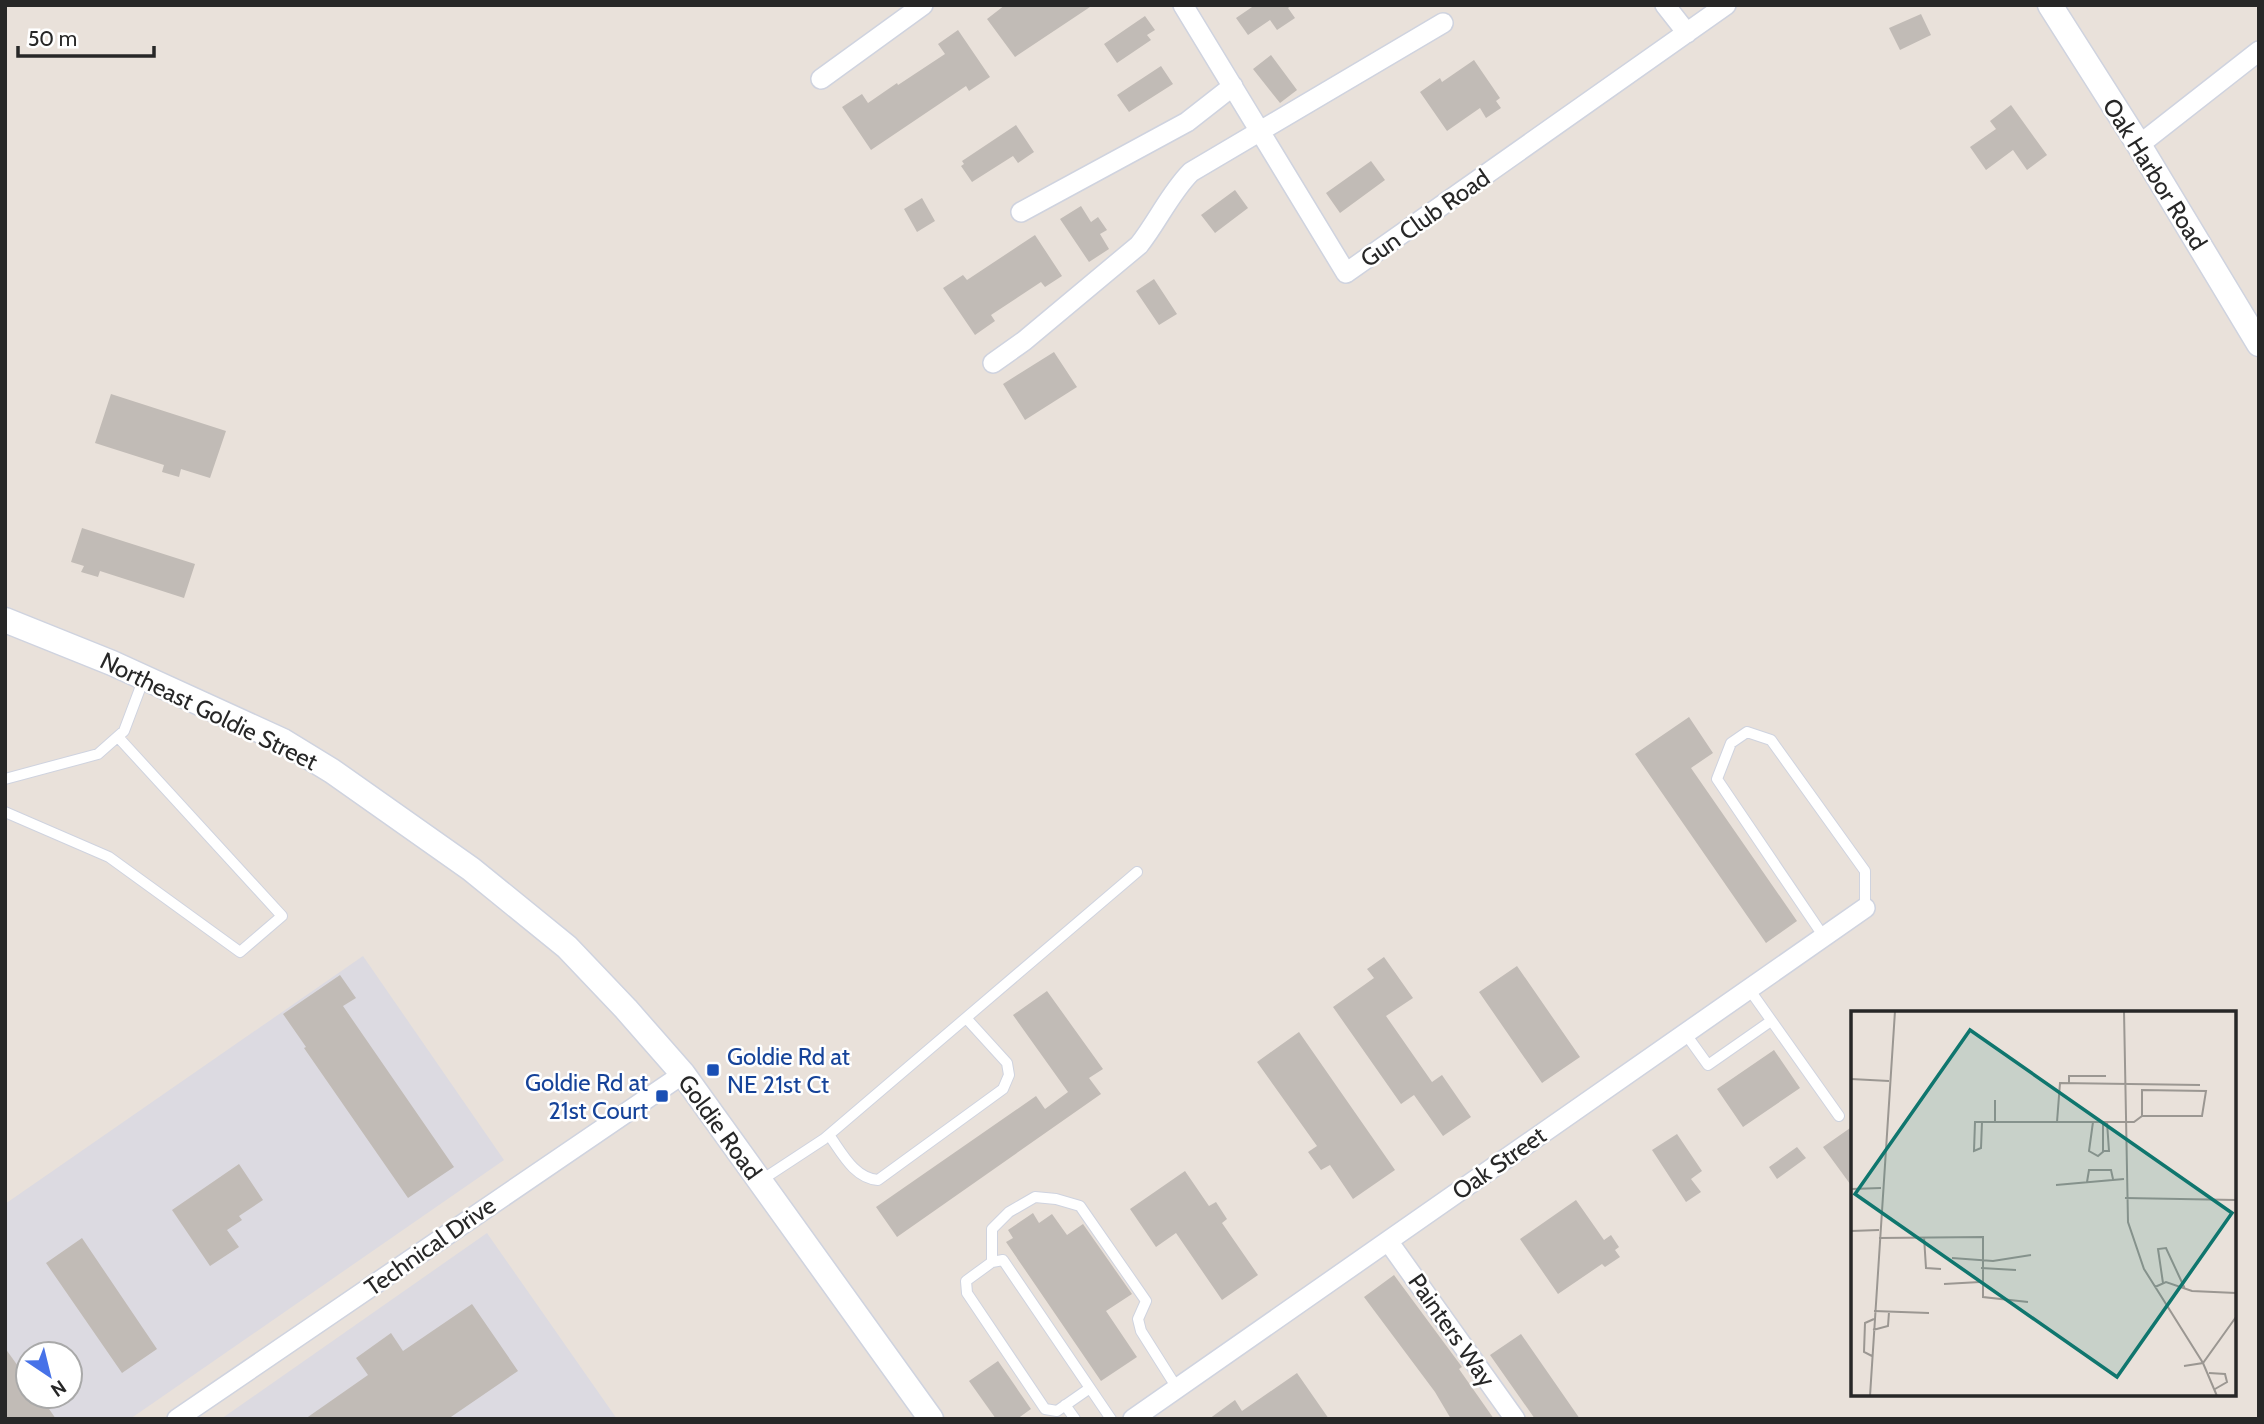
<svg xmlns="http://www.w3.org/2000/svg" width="2264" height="1424" font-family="Cabin,sans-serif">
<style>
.industrial{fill:#dcdae1;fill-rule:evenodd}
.building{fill:#c1bbb6}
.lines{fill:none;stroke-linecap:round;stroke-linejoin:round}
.service-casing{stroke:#cfd3df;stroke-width:12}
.minor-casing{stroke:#cfd3df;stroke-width:22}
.tertiary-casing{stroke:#cfd3df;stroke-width:27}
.service{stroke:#fff;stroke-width:10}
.minor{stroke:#fff;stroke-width:19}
.tertiary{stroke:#fff;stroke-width:24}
.transit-dot{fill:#1a4fb4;stroke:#fff;stroke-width:2.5}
.labels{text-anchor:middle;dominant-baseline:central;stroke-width:5;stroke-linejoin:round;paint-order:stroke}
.street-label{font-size:24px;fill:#272727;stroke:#fff}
.transit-label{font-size:24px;fill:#164399;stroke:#fff;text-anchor:start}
.inset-road{fill:none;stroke:#9b9792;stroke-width:2}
.view{fill:#0f766e;fill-opacity:0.15;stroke:#0f766e;stroke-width:3.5}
.inset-edge{fill:none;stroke:#272727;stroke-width:3.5}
</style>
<rect width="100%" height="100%" fill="#e9e1da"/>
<path class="industrial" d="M 363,956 L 504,1160 L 130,1419 L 5,1419 L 5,1204 ZM 28,1354 L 70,1354 L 70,1396 L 28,1396 Z
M 487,1233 L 617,1419 L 221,1419 Z"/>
<path class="building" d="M 1005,5 L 1093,5 L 1015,57 L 987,19 Z
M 1255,5 L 1292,5 L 1288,8 L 1295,18 L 1277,30 L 1270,20 L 1248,35 L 1236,18 Z
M 1921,14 L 1931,35 L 1900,50 L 1889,28 Z
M 1145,16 L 1155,30 L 1147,35 L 1151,40 L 1117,63 L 1104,44 Z
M 958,30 L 990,77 L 969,91 L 966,86 L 871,150 L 842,107 L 862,94 L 868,103 L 897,83 L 898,85 L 945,54 L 938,44 Z
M 1271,55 L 1297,90 L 1280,103 L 1253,69 Z
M 1474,60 L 1500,98 L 1496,101 L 1501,108 L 1486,118 L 1480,108 L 1447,131 L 1420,92 L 1440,78 L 1442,82 Z
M 1161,66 L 1173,84 L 1129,112 L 1117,95 Z
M 2011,105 L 2047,155 L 2027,170 L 2013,150 L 1986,170 L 1970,147 L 1996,129 L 1990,121 Z
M 1016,125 L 1034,152 L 1018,163 L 1013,156 L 972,182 L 961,166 L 964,164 L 962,161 Z
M 1371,161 L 1385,180 L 1340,213 L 1326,193 Z
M 1235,190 L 1248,208 L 1215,233 L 1201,215 Z
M 922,198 L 935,221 L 917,232 L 904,209 Z
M 1081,206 L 1091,222 L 1098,217 L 1107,230 L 1100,234 L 1109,249 L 1089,262 L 1060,219 Z
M 1035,235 L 1062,276 L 1045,287 L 1041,282 L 991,315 L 995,321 L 975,335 L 943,288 L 963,275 L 967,280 Z
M 1154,279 L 1177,314 L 1159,325 L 1136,291 Z
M 1054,352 L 1077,387 L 1025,420 L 1003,384 Z
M 111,394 L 226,431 L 210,478 L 181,469 L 179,477 L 162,472 L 164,465 L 95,443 Z
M 82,528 L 195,564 L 184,598 L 100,571 L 98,577 L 81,572 L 84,566 L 71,562 Z
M 1689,717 L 1713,753 L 1691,768 L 1797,921 L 1766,943 L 1635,754 Z
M 1384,957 L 1413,998 L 1386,1016 L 1432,1082 L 1442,1075 L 1471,1117 L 1443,1136 L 1414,1095 L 1401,1104 L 1333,1007 L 1374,978 L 1367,969 Z
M 1517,966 L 1580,1057 L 1542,1083 L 1479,992 Z
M 340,975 L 356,998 L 343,1006 L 454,1167 L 408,1198 L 304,1048 L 306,1047 L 283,1014 Z
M 1047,991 L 1103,1069 L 1089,1078 L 1101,1094 L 897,1237 L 876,1207 L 1036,1096 L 1045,1109 L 1068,1092 L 1013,1015 Z
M 1299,1032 L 1395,1170 L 1353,1199 L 1330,1165 L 1321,1170 L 1308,1152 L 1317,1146 L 1257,1062 Z
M 1774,1050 L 1800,1088 L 1743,1127 L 1717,1089 Z
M 1853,1126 L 1853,1188 L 1823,1147 Z
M 1677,1134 L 1702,1171 L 1691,1179 L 1701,1192 L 1686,1202 L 1652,1150 Z
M 1797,1147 L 1806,1158 L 1777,1179 L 1769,1167 Z
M 239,1164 L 263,1200 L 239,1216 L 242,1220 L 227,1230 L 239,1247 L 210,1266 L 172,1210 Z
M 1185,1171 L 1209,1206 L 1216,1202 L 1227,1219 L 1222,1223 L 1258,1275 L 1222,1300 L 1176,1233 L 1156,1247 L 1130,1209 Z
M 1576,1200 L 1604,1240 L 1611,1235 L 1619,1247 L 1615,1250 L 1620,1257 L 1605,1267 L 1602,1264 L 1558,1294 L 1520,1239 Z
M 1033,1213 L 1039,1223 L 1052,1214 L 1067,1235 L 1083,1224 L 1132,1294 L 1106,1311 L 1137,1357 L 1101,1381 L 1006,1242 L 1013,1238 L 1008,1230 Z
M 82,1238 L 157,1349 L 122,1373 L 46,1263 Z
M 1394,1275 L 1462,1367 L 1459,1369 L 1494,1419 L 1451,1419 L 1435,1392 L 1364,1297 Z
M 472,1304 L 518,1371 L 448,1419 L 305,1419 L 368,1375 L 356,1358 L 391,1333 L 403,1351 Z
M 1521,1334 L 1580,1419 L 1535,1419 L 1490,1355 Z
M 5,1348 L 28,1380 L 28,1396 L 40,1396 L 56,1419 L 5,1419 Z
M 998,1361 L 1031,1409 L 1017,1419 L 996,1419 L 969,1381 Z
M 1297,1373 L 1329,1419 L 1209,1419 L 1235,1400 L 1242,1411 Z"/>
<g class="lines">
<defs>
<path id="service" d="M 5,779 L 98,754 L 124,731 L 144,678
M 5,812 L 109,857 L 240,952 L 282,916 L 118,737
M 1824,937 L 1717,779 L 1731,743 L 1747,732 L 1771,740 L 1865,871 L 1865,908
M 1749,989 L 1839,1116
M 1685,1033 L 1708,1065 L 1771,1021
M 829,1135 C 842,1153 854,1178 878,1180 L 1003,1089 L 1009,1075 L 1007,1063 L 966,1018
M 760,1181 L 824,1139 L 1137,872
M 992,1262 L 992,1229 L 1009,1212 L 1035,1197 L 1056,1199 L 1080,1206 L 1146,1301 L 1138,1319 L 1141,1331 L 1177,1388
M 1090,1388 L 1057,1411 L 1045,1409 L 967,1293 L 966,1281 L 992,1262 L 1003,1260 L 1111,1419
M 1065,1405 L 1075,1419"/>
<path id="minor" d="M 1183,5 L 1346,273 L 1726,5
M 1665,5 L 1687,33
M 821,79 L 923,5
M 2139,145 L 2259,51
M 1021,212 L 1187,122 L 1233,86
M 993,363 L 1024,341 L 1139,245 C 1158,221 1170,193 1191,172 L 1443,23
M 1388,1241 L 1515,1419
M 177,1419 L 683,1074
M 1133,1419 L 1865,908"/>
<path id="tertiary" d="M 2050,5 L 2139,145 L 2259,344
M 5,620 L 112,663 L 283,741 L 332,771 L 471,869 L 567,947 L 626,1009 L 683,1074 L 931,1419"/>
</defs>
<use href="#service" class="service-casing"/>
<use href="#minor" class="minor-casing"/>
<use href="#tertiary" class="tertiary-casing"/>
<use href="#service" class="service"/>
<use href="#minor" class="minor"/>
<use href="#tertiary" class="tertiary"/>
</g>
<g class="transit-dot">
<rect x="706" y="1063" width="14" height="14" rx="3.5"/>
<rect x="655" y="1089" width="14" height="14" rx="3.5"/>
</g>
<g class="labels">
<g class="street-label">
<text transform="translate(2155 174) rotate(58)">Oak Harbor Road</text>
<text transform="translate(1425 218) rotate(-35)">Gun Club Road</text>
<text transform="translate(209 711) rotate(26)">Northeast Goldie Street</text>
<text transform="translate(720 1127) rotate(54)">Goldie Road</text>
<text transform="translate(1499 1163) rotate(-35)">Oak Street</text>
<text transform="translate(430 1246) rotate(-35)">Technical Drive</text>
<text transform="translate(1452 1330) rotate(55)">Painters Way</text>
</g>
<g class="transit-label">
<text x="727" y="1056">Goldie Rd at<tspan x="727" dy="28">NE 21st Ct</tspan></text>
<text x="648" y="1082" text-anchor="end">Goldie Rd at<tspan x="648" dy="28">21st Court</tspan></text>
</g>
</g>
<g transform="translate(1851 1011)">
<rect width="385" height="385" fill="#e9e1da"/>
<path class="inset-road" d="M 273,0 L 277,211 L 293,258 L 352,352 L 366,385M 0,68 L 38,70M 218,72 L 218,65 L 255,65M 144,89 L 144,111M 131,111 L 130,137 L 123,140 L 124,111 L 283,111 L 291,105 L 291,79 L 355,80 L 351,105 L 291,105M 206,111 L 209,72 L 349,74M 242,111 L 238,140 L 247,145 L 253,140M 252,111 L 252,140 L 258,140 L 256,111M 236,171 L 238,159 L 260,159 L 262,168M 205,174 L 273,168M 0,178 L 30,177M 274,187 L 385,189M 0,220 L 28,219M 73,226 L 75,257 L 90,258M 28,227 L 132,226 L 132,286 L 177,291M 101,247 L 142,250 L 180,244M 130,257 L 165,259M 312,272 L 307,238 L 315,237 L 334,278M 93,273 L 129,271M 304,276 L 315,271 L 341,280 L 385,282M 23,300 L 78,302M 22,319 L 37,315 L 38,301M 21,345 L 13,341 L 14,312 L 23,308M 333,355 L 352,352 L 385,306M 358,362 L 374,363 L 376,371 L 364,378M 19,385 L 44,0"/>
<path class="view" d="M 119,19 L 381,202 L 266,366 L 4,183 Z"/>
<rect width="385" height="385" class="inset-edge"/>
</g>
<rect width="2264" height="1424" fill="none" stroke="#272727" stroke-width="14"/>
<g transform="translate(49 1375) rotate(145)"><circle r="33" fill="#ffffff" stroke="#a9a9a9" stroke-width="2"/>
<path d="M0-5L12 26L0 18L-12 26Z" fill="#4772e8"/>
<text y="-10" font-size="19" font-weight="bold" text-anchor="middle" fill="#272727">N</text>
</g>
<path d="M18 46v10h136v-10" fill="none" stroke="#272727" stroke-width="3.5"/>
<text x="28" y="46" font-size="21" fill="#272727" stroke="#ffffff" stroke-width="5" paint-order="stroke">50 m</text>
</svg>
